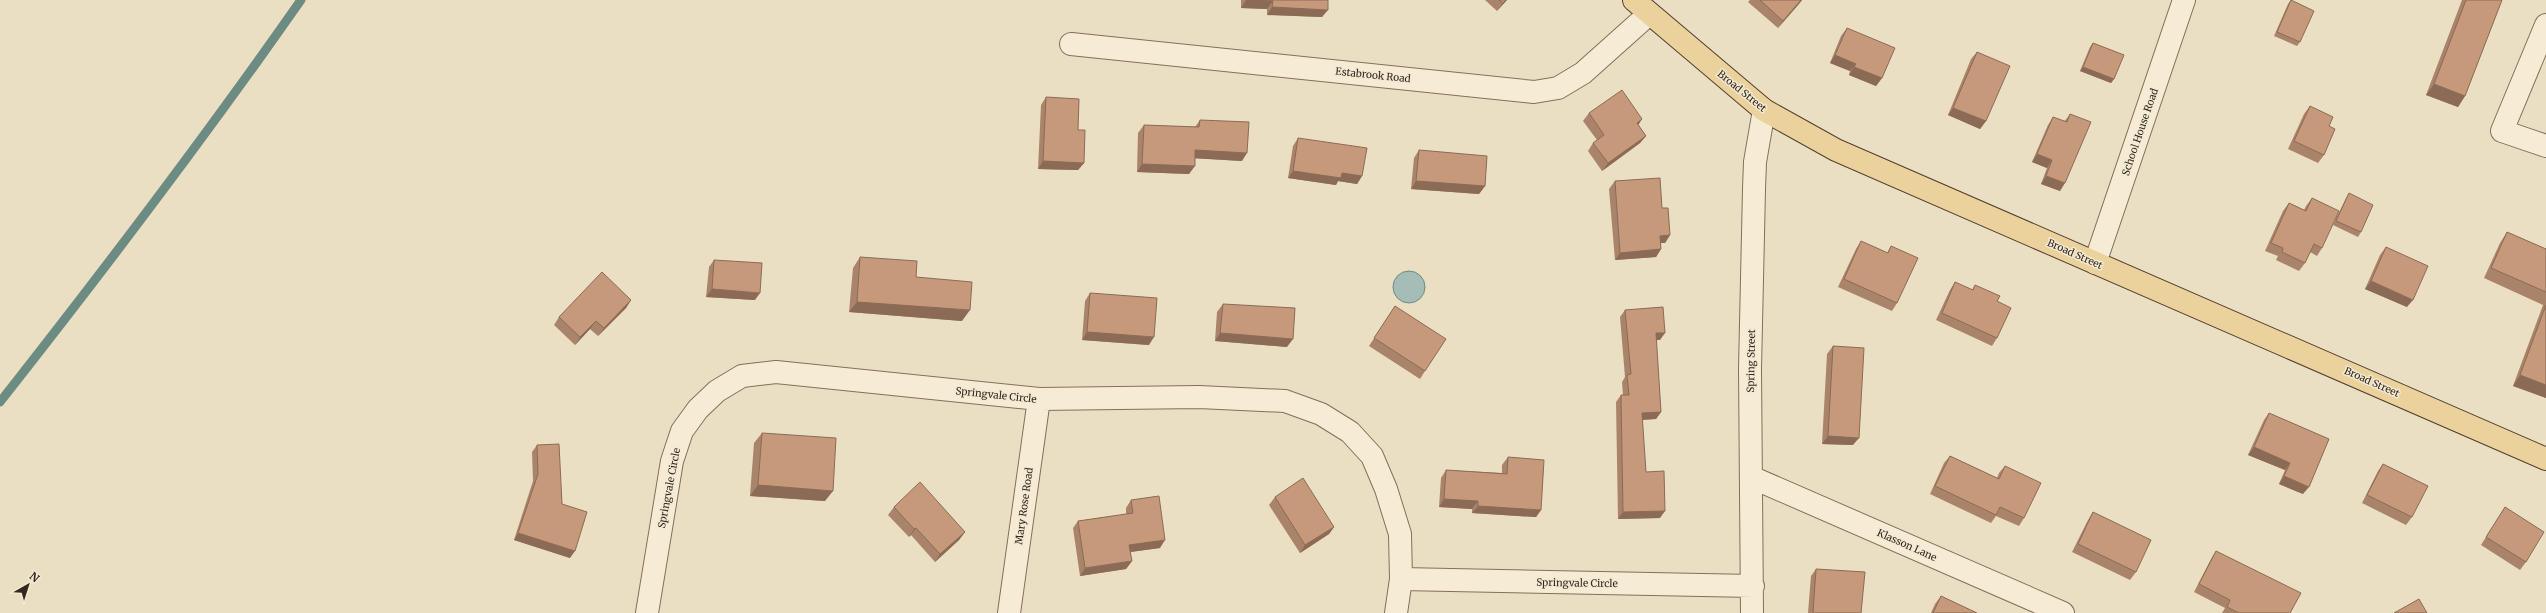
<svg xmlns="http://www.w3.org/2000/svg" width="2546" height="613" font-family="Merriweather,serif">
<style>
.water{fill:#a5bdb6;stroke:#6c8b83}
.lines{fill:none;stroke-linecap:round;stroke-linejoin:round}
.stream{stroke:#6c8b83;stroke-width:9}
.minor-casing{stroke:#83705b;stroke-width:24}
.major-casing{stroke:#513f2f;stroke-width:24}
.minor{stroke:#f6ecd5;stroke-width:22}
.major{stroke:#ebd29d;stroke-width:22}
.wall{fill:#aa846a}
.shaded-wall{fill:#8b6b56}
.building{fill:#c6997b;stroke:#8b6b56}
.labels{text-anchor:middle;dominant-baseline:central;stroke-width:3;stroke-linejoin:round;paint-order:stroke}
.street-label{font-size:10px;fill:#34281e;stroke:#f2e9d2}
</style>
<rect width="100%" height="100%" fill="#eadec3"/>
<path class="water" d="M1393 287a16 16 0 1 1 32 0a16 16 0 1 1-32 0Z"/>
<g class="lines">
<path class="stream" d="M 0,402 C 104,270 205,137 301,0"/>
<defs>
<path id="minor" d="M 2546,25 L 2502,131 L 2546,146
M 1071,44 L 1534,92 L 1558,88 L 1583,73 L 1649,14
M 2095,263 L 2184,0
M 1751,477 L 2063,613
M 1401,579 L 1753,586
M 647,613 L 672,461 L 682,431 L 698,409 L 717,391 L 742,376 L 776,372 L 1039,399 L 1199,397 L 1285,401 L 1321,414 L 1350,432 L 1372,456 L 1386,489 L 1400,534 L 1401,579 L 1396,613
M 1009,613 L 1039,399
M 1752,613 L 1750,369 L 1754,189 L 1755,162 L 1764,110"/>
<path id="major" d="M 1634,0 L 1764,110 L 1836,150 L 2546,459"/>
</defs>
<use href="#minor" class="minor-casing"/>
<use href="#major" class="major-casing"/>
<use href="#minor" class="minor"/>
<use href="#major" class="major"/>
</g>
<path class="wall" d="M 1241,0 L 1328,0 L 1322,17 L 1267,15 L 1267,9 L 1241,8 Z
M 1485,0 L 1507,0 L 1497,11 Z
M 1750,0 L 1802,0 L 1778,28 L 1748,2 Z
M 2291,0 L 2300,42 L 2297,46 L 2274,36 L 2288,4 Z
M 2462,0 L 2502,0 L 2465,96 L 2458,107 L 2426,95 Z
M 1847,28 L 1882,78 L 1876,86 L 1849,75 L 1850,71 L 1830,63 L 1841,36 Z
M 2093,43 L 2114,79 L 2111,83 L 2080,71 L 2090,47 Z
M 1977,52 L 1986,121 L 1980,129 L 1948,115 L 1971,59 Z
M 1046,97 L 1078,130 L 1084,163 L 1078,170 L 1038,169 L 1041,105 Z
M 2310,106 L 2329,126 L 2324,155 L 2318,163 L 2288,149 L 2304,114 Z
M 1589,113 L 1642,119 L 1638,125 L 1646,136 L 1640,143 L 1602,171 L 1588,151 L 1593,143 L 1597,140 L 1583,121 Z
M 2070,114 L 2060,191 L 2041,184 L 2047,168 L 2032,162 L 2048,125 L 2053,117 L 2064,122 Z
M 1200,120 L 1242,161 L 1195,158 L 1189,174 L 1137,172 L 1138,133 L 1144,125 L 1195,127 Z
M 1298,138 L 1362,176 L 1357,184 L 1338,181 L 1336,185 L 1288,178 L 1293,146 Z
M 1419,150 L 1485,186 L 1479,194 L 1411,189 L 1414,158 Z
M 1615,181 L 1662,208 L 1670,235 L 1665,243 L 1661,243 L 1661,249 L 1656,257 L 1615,260 L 1609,189 Z
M 2349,193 L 2361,232 L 2358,237 L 2333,225 L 2346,198 Z
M 2312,198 L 2322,248 L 2317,256 L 2310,252 L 2305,263 L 2299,271 L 2276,260 L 2278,256 L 2265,251 L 2283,211 L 2289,203 L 2304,210 L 2306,206 Z
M 2507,232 L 2546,249 L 2546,398 L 2513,386 L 2543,305 L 2484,278 L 2500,243 Z
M 1861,241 L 1887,253 L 1891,246 L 1897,303 L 1892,311 L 1838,287 L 1856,249 Z
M 2386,247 L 2407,307 L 2365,289 L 2380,255 Z
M 860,257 L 916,277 L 962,321 L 849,312 L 853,268 Z
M 714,260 L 755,300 L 706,297 L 709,267 Z
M 1955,282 L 1972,290 L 1975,285 L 1997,301 L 1997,338 L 1992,346 L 1936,320 L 1950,290 Z
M 1090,293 L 1149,345 L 1082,340 L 1085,301 Z
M 631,300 L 626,308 L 598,336 L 590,329 L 575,345 L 554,325 L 559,317 Z
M 1223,304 L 1287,347 L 1215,341 L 1217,312 Z
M 1395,306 L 1425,371 L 1420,379 L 1369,346 Z
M 1625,310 L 1660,340 L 1656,340 L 1661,412 L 1656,419 L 1642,420 L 1646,472 L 1660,518 L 1618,519 L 1616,402 L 1621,395 L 1623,395 L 1622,382 L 1625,377 L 1620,317 Z
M 1833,346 L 1853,445 L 1822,444 L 1827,354 Z
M 2269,413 L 2303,494 L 2279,484 L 2285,470 L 2248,455 L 2264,420 Z
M 762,433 L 825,501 L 750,496 L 754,443 Z
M 537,445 L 562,504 L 570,558 L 514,540 L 533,481 L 532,452 Z
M 1950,456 L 1997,478 L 1999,473 L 2005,466 L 2024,518 L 2019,526 L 1996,516 L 1991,523 L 1930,494 L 1944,463 Z
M 1508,457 L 1541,510 L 1536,517 L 1472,513 L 1472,509 L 1439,507 L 1441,478 L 1446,470 L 1502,473 L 1502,465 Z
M 2383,464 L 2412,517 L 2406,525 L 2362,503 L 2378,471 Z
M 1275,497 L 1334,527 L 1329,534 L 1300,553 L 1269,505 Z
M 1131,500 L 1160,548 L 1130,552 L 1132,561 L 1126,569 L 1080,576 L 1073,528 L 1078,521 L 1126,514 L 1126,508 Z
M 894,507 L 965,532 L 959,540 L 935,562 L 911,535 L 909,537 L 888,515 Z
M 2505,507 L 2526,562 L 2520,570 L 2481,545 Z
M 2093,512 L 2136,572 L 2130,580 L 2072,552 L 2088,520 Z
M 2216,551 L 2290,613 L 2222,613 L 2225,608 L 2194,592 L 2211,559 Z
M 1816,569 L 1861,613 L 1808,613 L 1811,576 Z
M 1941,596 L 1977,613 L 1931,613 L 1935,604 Z"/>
<path class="shaded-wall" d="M 1246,0 L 1273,1 L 1267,9 L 1241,8 Z
M 1506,0 L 1507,0 L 1497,11 L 1503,3 Z
M 1801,0 L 1802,0 L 1799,4 L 1778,28 L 1783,21 Z
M 1272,7 L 1328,10 L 1322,17 L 1267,15 Z
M 1835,55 L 1856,64 L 1850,71 L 1830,63 Z
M 1854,67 L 1882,78 L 1876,86 L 1849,75 Z
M 2083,67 L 2114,79 L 2111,83 L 2080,71 Z
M 2434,84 L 2465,96 L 2458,107 L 2426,95 Z
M 1953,108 L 1986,121 L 1980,129 L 1948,115 Z
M 1642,119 L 1637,127 L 1637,123 Z
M 1646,136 L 1640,143 L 1602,171 L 1608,163 Z
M 1195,150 L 1247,153 L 1242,161 L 1189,158 Z
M 2037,154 L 2052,160 L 2047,168 L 2032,162 Z
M 1043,161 L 1084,163 L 1078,170 L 1038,169 Z
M 1142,164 L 1195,166 L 1189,174 L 1137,172 Z
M 1293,171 L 1342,173 L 1362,176 L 1357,184 L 1338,181 L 1336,185 L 1288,178 Z
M 2046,176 L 2065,183 L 2060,191 L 2041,184 Z
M 1416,181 L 1485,186 L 1479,194 L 1411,189 Z
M 1670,235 L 1665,243 L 1655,243 L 1660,236 Z
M 1661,249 L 1656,257 L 1615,260 L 1620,253 Z
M 2371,281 L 2413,300 L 2407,307 L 2365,289 Z
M 712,289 L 760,293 L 755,300 L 706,297 Z
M 631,300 L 626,308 L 598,336 L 604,328 Z
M 857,302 L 970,310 L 962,321 L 849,312 Z
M 596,321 L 590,329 L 575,345 L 580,337 Z
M 1087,332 L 1154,337 L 1149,345 L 1082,340 Z
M 1220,333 L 1293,339 L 1287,347 L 1215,341 Z
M 1656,333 L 1665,333 L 1660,340 L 1651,340 Z
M 2520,375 L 2546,385 L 2546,398 L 2513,386 Z
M 1661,412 L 1656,419 L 1637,420 L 1642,413 Z
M 1828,436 L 1859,438 L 1853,445 L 1822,444 Z
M 2254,447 L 2290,463 L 2285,470 L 2248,455 Z
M 2284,476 L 2309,487 L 2303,494 L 2279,484 Z
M 758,485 L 833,491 L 825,501 L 750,496 Z
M 1444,499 L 1478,501 L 1472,509 L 1439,507 Z
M 1478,506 L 1541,510 L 1536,517 L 1472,513 Z
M 1665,511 L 1660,518 L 1618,519 L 1623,512 Z
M 1334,527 L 1329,534 L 1300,553 L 1305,545 Z
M 916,528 L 911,535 L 909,537 L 914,529 Z
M 965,532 L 959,540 L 935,562 L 940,554 Z
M 518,533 L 575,551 L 570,558 L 514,540 Z
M 1165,540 L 1160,548 L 1123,553 L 1129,545 Z
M 1132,561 L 1126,569 L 1080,576 L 1085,568 Z"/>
<path class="building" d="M 1251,0 L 1328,0 L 1328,10 L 1272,7 L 1273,1 Z
M 1499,0 L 1506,0 L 1503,3 Z
M 1760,0 L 1801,0 L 1783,21 Z
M 2291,0 L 2314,11 L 2300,42 L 2277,32 Z
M 2466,0 L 2502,0 L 2465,96 L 2434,84 Z
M 1847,28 L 1895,48 L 1882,78 L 1854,67 L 1856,64 L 1835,55 Z
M 2093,43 L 2124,55 L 2114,79 L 2083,67 Z
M 1977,52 L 2010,66 L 1986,121 L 1953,108 Z
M 1622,90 L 1642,119 L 1637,123 L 1646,136 L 1608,163 L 1593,143 L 1604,135 L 1589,113 Z
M 1046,97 L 1079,99 L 1078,130 L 1085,130 L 1084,163 L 1043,161 Z
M 2310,106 L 2333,117 L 2329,126 L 2335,129 L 2324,155 L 2294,141 Z
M 2070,114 L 2091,122 L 2065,183 L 2046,176 L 2052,160 L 2037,154 L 2053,117 L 2067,122 Z
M 1200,120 L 1249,122 L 1247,153 L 1195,150 L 1195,166 L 1142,164 L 1144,125 L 1199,127 Z
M 1298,138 L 1367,148 L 1362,176 L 1342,173 L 1341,178 L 1293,171 Z
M 1419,150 L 1487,156 L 1485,186 L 1416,181 Z
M 1660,178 L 1662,208 L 1668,208 L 1670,235 L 1660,236 L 1661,249 L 1620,253 L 1615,181 Z
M 2349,193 L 2373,205 L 2361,232 L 2336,221 Z
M 2312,198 L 2339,211 L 2322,248 L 2314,244 L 2305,263 L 2282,252 L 2283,248 L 2271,243 L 2289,203 L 2306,211 Z
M 2507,232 L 2546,249 L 2546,292 L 2491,268 Z
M 1861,241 L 1888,253 L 1891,246 L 1918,258 L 1897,303 L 1844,279 Z
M 2386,247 L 2428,266 L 2413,300 L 2371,281 Z
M 860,257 L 917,261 L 916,277 L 972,282 L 970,310 L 857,302 Z
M 714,260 L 762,263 L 760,293 L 712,289 Z
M 602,272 L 631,300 L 604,328 L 596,321 L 580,337 L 559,317 Z
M 1955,282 L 1973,290 L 1975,285 L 2000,296 L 1997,301 L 2011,308 L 1997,338 L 1942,313 Z
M 1090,293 L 1157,298 L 1154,337 L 1087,332 Z
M 1223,304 L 1295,308 L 1293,339 L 1220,333 Z
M 2546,305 L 2546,385 L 2520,375 Z
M 1395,306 L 1446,339 L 1425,371 L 1374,338 Z
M 1663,307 L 1665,333 L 1656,333 L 1661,412 L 1642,413 L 1646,472 L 1664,471 L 1665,511 L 1623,512 L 1621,395 L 1629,395 L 1627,375 L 1631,374 L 1625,310 Z
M 1833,346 L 1864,348 L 1859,438 L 1828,436 Z
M 2269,413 L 2329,439 L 2309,487 L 2284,476 L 2290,463 L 2254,447 Z
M 762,433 L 836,438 L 833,491 L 758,485 Z
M 559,444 L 562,504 L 587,512 L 575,551 L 518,533 L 538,474 L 537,445 Z
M 1950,456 L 1999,479 L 2005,466 L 2041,483 L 2024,518 L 2000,507 L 1996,515 L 1935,486 Z
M 1508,457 L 1544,460 L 1541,510 L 1478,506 L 1478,501 L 1444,499 L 1446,470 L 1507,474 Z
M 2383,464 L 2428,486 L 2412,517 L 2367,495 Z
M 1303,478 L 1334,527 L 1305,545 L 1275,497 Z
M 920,482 L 965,532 L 940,554 L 916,528 L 914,529 L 894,507 Z
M 1159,496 L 1165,540 L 1129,545 L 1132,561 L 1085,568 L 1078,521 L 1133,513 L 1131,500 Z
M 2505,507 L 2544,532 L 2526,562 L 2486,537 Z
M 2093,512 L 2151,540 L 2136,572 L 2078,544 Z
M 2216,551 L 2301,593 L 2290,613 L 2239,613 L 2227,607 L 2230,600 L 2199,584 Z
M 1816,569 L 1865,572 L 1861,613 L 1813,613 Z
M 1941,596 L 1977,613 L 1933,613 Z
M 2419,599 L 2427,613 L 2394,613 Z"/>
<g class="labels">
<g class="street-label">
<text transform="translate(1373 75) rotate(6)">Estabrook Road</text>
<text transform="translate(1742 91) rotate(39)">Broad Street</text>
<text transform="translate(2140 132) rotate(-71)">School House Road</text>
<text transform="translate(2075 254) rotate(24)">Broad Street</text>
<text transform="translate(1751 361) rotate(-89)">Spring Street</text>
<text transform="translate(2372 382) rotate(24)">Broad Street</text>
<text transform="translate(996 395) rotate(6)">Springvale Circle</text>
<text transform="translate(669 488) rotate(-79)">Springvale Circle</text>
<text transform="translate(1024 506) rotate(-82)">Mary Rose Road</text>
<text transform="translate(1907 545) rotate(24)">Klasson Lane</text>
<text transform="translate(1577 583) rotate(1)">Springvale Circle</text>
</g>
</g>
<g transform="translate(28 585) rotate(39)" stroke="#f2e9d2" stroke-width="3" paint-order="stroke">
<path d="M0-3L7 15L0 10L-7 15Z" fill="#34281e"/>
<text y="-6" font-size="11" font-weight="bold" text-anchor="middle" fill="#34281e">N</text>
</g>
</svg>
